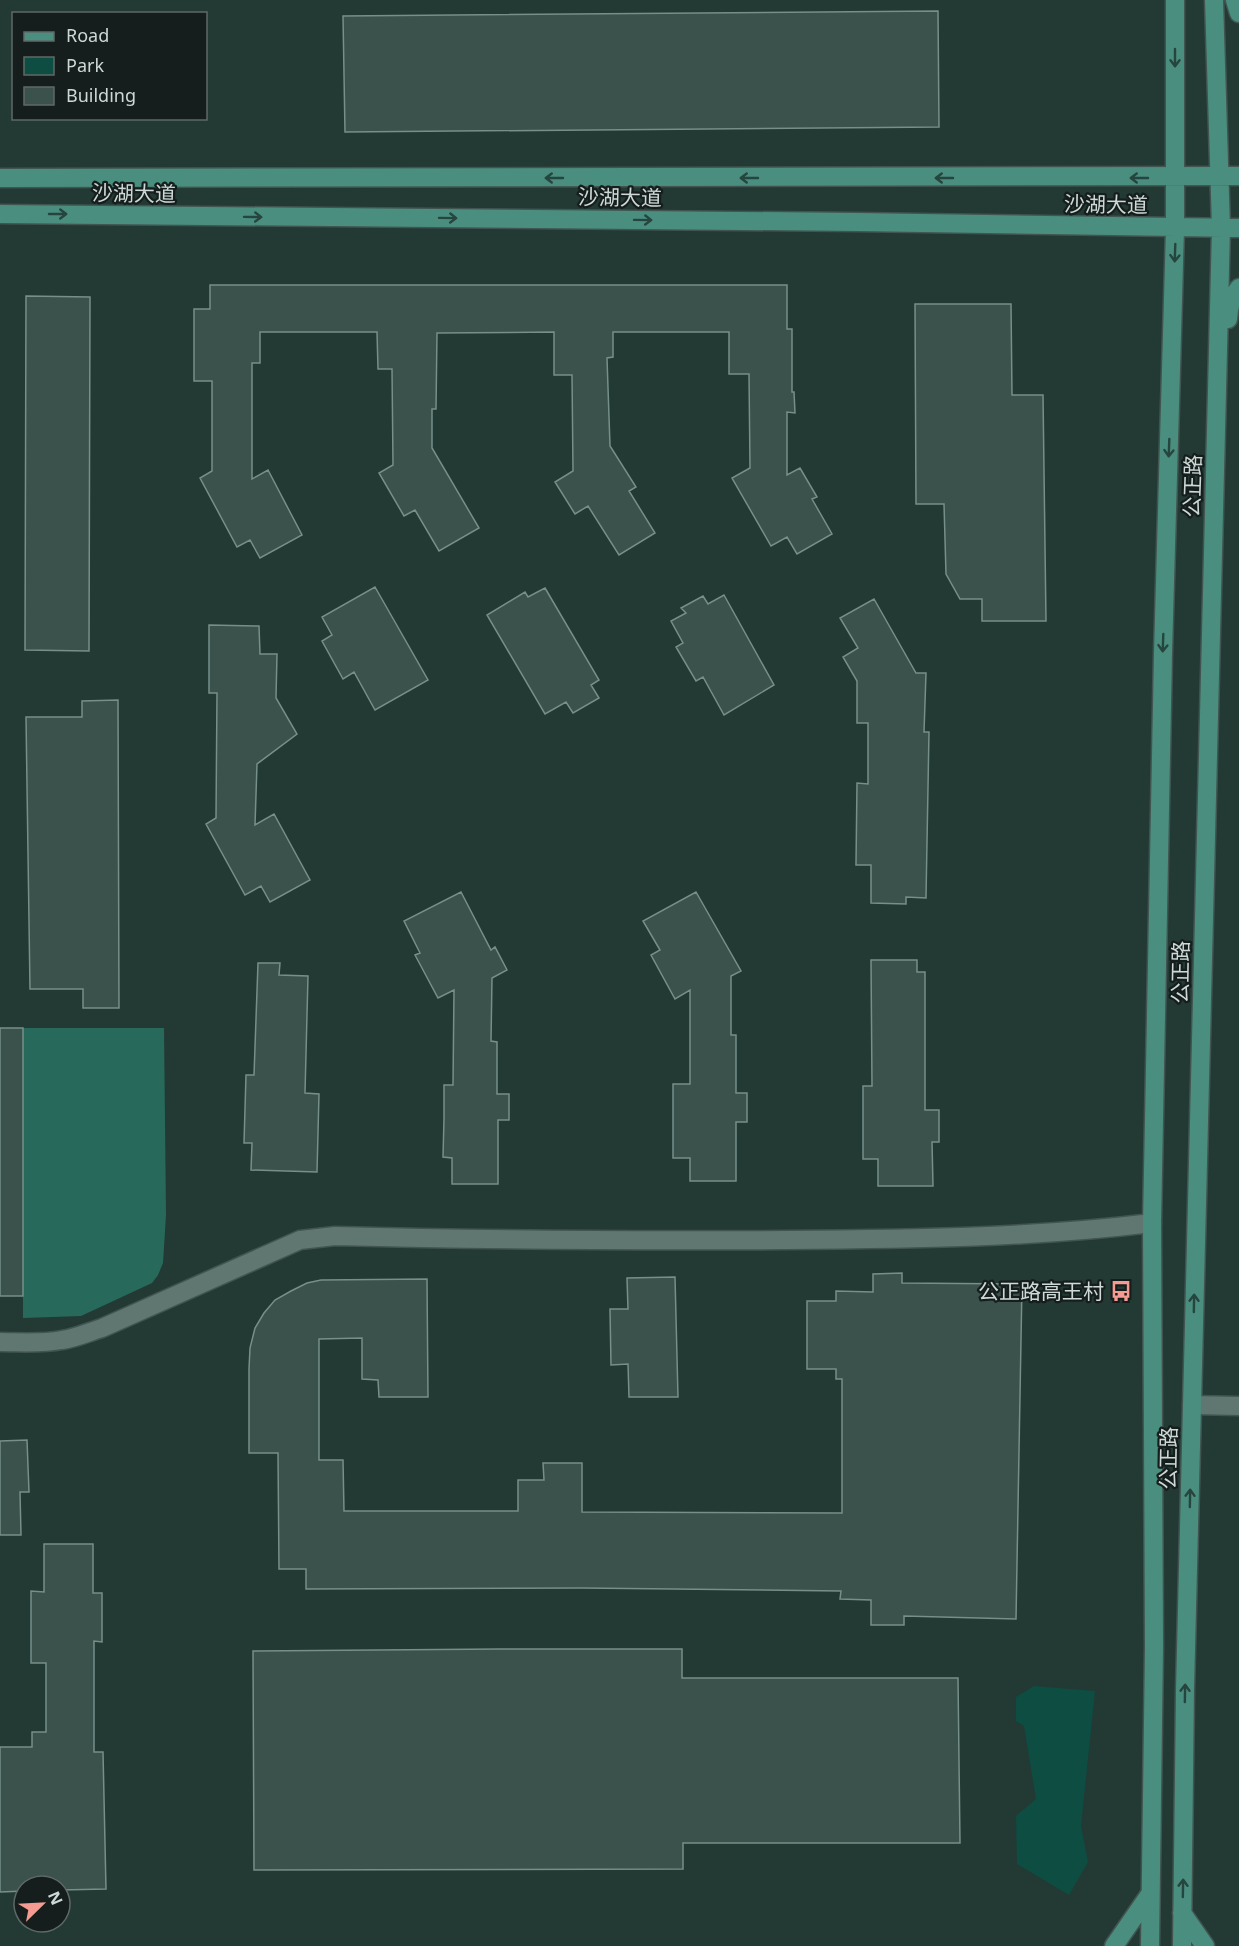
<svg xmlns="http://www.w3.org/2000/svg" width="1239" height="1946" font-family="'Noto Sans','Noto Sans SC',sans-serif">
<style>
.green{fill:#0e4d42}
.forest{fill:#276a5c}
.building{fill:#3b514b;stroke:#778f89;stroke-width:1.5}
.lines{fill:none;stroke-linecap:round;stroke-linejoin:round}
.minor-casing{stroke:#415450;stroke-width:21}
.major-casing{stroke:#415450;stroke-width:21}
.minor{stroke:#5f7770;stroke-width:18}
.major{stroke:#498e7f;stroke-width:18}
.oneway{stroke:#27453f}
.labels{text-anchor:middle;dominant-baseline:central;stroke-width:4.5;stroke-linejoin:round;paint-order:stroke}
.street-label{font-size:21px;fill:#cdd9d6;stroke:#151e1c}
.poi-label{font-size:21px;fill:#cdd9d6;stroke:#151e1c;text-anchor:end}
</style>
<rect width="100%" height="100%" fill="#233934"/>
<path class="green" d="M 1034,1686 L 1095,1691 L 1081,1826 L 1088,1862 L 1069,1895 L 1017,1864 L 1016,1816 L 1036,1799 L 1024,1726 L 1016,1721 L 1016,1697 Z"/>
<path class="forest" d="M 23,1028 L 164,1028 L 166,1215 L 163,1263 L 158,1275 L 152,1283 L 81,1316 L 23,1318 Z"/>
<path class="building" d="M 938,11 L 939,127 L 345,132 L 343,16 Z
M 210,285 L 787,285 L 787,329 L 792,329 L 792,392 L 794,392 L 795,413 L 787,412 L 787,475 L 800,468 L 817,497 L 812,499 L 832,534 L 797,554 L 787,537 L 771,546 L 732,478 L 750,468 L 749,374 L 729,374 L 729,332 L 613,332 L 613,357 L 607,358 L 610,446 L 636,487 L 629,491 L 655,533 L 619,555 L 588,506 L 575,514 L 555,482 L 573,471 L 572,375 L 554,375 L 554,332 L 437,333 L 436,409 L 432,409 L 432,448 L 479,528 L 439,551 L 415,510 L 404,516 L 379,473 L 393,465 L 392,369 L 378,369 L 377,332 L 260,332 L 260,363 L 252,363 L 252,479 L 268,470 L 302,535 L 260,558 L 250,540 L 237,547 L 200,478 L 212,471 L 212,381 L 194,381 L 194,309 L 210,309 Z
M 26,296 L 90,297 L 89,651 L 25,650 Z
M 915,304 L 1011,304 L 1012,395 L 1043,395 L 1046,621 L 982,621 L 982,599 L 960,599 L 946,574 L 944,504 L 916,504 Z
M 375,587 L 428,680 L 375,710 L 354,672 L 343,679 L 322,641 L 332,635 L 322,617 Z
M 545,588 L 599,680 L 591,685 L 599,698 L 573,713 L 566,702 L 545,714 L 487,615 L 525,592 L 528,597 Z
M 724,595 L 774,685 L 724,715 L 703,677 L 696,681 L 676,647 L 683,643 L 671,621 L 686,613 L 681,608 L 703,596 L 708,604 Z
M 874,599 L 916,673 L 926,673 L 924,732 L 929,732 L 926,898 L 906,897 L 906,904 L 871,903 L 871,865 L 856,865 L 857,783 L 868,784 L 868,723 L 857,723 L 857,681 L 843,657 L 858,648 L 840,618 Z
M 209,625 L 259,626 L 260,654 L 277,654 L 276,698 L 297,734 L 257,764 L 255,825 L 274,814 L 310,880 L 270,902 L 261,886 L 245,895 L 206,824 L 216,818 L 217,693 L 209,693 Z
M 118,700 L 119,1008 L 83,1008 L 83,989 L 30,989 L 26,717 L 82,717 L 82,701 Z
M 461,892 L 491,950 L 495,947 L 507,970 L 492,978 L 491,1041 L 497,1042 L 497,1094 L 509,1094 L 509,1120 L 498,1120 L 498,1184 L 452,1184 L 452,1158 L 443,1157 L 444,1119 L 444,1085 L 453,1085 L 454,990 L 438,998 L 415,955 L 420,953 L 404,921 Z
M 696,892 L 741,971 L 731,976 L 731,1035 L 736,1035 L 736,1093 L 747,1093 L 747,1122 L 736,1122 L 736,1181 L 690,1181 L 690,1158 L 673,1158 L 673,1084 L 690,1084 L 690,990 L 675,999 L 651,955 L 660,950 L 643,921 Z
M 871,960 L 917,960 L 917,972 L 925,972 L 925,1110 L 939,1110 L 939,1142 L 932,1142 L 933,1186 L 878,1186 L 878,1159 L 863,1159 L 863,1086 L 872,1086 Z
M 258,963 L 280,963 L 279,975 L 308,976 L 305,1093 L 319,1094 L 317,1172 L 251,1170 L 252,1143 L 244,1143 L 246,1075 L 254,1075 Z
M 0,1028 L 23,1028 L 23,1296 L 0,1296 Z
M 902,1273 L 902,1283 L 1022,1284 L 1016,1619 L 904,1616 L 904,1625 L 871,1625 L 871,1600 L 840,1599 L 841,1591 L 582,1588 L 306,1589 L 306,1569 L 279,1569 L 278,1453 L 249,1453 L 249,1369 L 250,1348 L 255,1328 L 264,1313 L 275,1300 L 291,1291 L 307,1283 L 321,1280 L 427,1279 L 428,1397 L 379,1397 L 378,1380 L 362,1379 L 362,1338 L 319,1339 L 319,1460 L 343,1460 L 344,1511 L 518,1511 L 518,1480 L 544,1480 L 543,1463 L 582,1463 L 582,1512 L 842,1513 L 842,1379 L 836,1379 L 836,1369 L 807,1369 L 807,1301 L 836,1301 L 836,1291 L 873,1292 L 873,1274 Z
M 675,1277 L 678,1397 L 629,1397 L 628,1364 L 611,1365 L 610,1309 L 628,1309 L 627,1278 Z
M 27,1440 L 29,1492 L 20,1492 L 21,1535 L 0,1535 L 0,1441 Z
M 44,1544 L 93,1544 L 93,1593 L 102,1593 L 102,1642 L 94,1641 L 94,1752 L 103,1752 L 106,1889 L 60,1890 L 60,1886 L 24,1886 L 24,1891 L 0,1892 L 0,1747 L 32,1747 L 32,1732 L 46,1732 L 46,1663 L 31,1663 L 31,1591 L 44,1592 Z
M 500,1649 L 682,1649 L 682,1678 L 958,1678 L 960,1843 L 683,1843 L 683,1869 L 254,1870 L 253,1651 Z"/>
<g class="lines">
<defs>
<path id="minor" d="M 0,1342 C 20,1342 41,1344 62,1340 C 76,1338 89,1332 102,1328 L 300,1240 L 335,1236 C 485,1240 635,1241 785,1240 C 908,1239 1030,1238 1152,1223
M 1192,1405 L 1239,1406"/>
<path id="major" d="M 1235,0 L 1239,13
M 0,178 L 1239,176
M 0,214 L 857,222 L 1239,228
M 1228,319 C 1229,306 1231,298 1239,288
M 1182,1913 L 1205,1946
M 1114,1946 L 1150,1894
M 1150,1946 L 1154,1647 L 1152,1223 L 1163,653 L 1175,228 L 1175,0
M 1182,1946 L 1185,1690 L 1221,228 L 1214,0"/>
</defs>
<use href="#minor" class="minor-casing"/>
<use href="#major" class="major-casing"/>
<use href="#minor" class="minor"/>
<use href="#major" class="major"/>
</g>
<defs><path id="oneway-shaft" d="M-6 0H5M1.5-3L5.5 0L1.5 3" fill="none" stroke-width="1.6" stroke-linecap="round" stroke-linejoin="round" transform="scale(1.5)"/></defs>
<g class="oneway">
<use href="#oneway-shaft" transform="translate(1175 58) rotate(90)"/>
<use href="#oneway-shaft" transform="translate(554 178) rotate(180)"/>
<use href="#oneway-shaft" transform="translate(749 178) rotate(180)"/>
<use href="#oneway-shaft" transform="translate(944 178) rotate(180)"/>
<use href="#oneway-shaft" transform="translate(1139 178) rotate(180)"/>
<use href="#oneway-shaft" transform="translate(58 214)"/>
<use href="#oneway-shaft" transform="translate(253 217) rotate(1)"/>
<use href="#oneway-shaft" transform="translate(448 218) rotate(1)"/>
<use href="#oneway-shaft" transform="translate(643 220) rotate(1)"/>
<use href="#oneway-shaft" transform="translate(1175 253) rotate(92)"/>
<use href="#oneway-shaft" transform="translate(1169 448) rotate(92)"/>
<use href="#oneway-shaft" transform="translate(1163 643) rotate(92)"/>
<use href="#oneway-shaft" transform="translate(1194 1303) rotate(-89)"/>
<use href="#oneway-shaft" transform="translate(1190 1498) rotate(-89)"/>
<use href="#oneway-shaft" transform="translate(1185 1693) rotate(-89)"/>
<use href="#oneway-shaft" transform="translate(1183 1888) rotate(-89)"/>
</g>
<defs>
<symbol id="bus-bare" viewBox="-9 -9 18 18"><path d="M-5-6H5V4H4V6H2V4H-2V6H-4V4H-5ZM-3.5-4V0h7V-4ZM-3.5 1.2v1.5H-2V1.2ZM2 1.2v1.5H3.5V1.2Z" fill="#f59c92" stroke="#151e1c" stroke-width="2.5" paint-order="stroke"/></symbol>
</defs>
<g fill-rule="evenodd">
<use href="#bus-bare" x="1106" y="1276" width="30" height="30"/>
</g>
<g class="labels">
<g class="street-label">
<text transform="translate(134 193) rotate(1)">沙湖大道</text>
<text transform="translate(620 197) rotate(1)">沙湖大道</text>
<text transform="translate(1106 204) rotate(1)">沙湖大道</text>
<text transform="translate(1192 486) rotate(-88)">公正路</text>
<text transform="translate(1180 972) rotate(-89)">公正路</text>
<text transform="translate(1168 1458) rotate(-89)">公正路</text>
</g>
<g class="poi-label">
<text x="1104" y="1291">公正路高王村</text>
</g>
</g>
<rect x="12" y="12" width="195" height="108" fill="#151e1c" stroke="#5f6966" stroke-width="1.5"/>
<rect x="24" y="32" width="30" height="9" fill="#498e7f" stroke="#5f6966" stroke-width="1.5"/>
<text x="66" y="42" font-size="18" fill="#cdd9d6">Road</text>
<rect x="24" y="57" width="30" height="18" fill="#0e4d42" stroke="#5f6966" stroke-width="1.5"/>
<text x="66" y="72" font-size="18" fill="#cdd9d6">Park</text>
<rect x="24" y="87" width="30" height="18" fill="#3b514b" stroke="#5f6966" stroke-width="1.5"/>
<text x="66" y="102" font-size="18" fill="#cdd9d6">Building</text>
<g transform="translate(42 1904) rotate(66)"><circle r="28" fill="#151e1c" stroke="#5f6966" stroke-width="1.5"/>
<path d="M0-4.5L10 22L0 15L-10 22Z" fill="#f59c92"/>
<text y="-9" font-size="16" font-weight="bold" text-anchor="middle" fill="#cdd9d6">N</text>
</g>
</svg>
